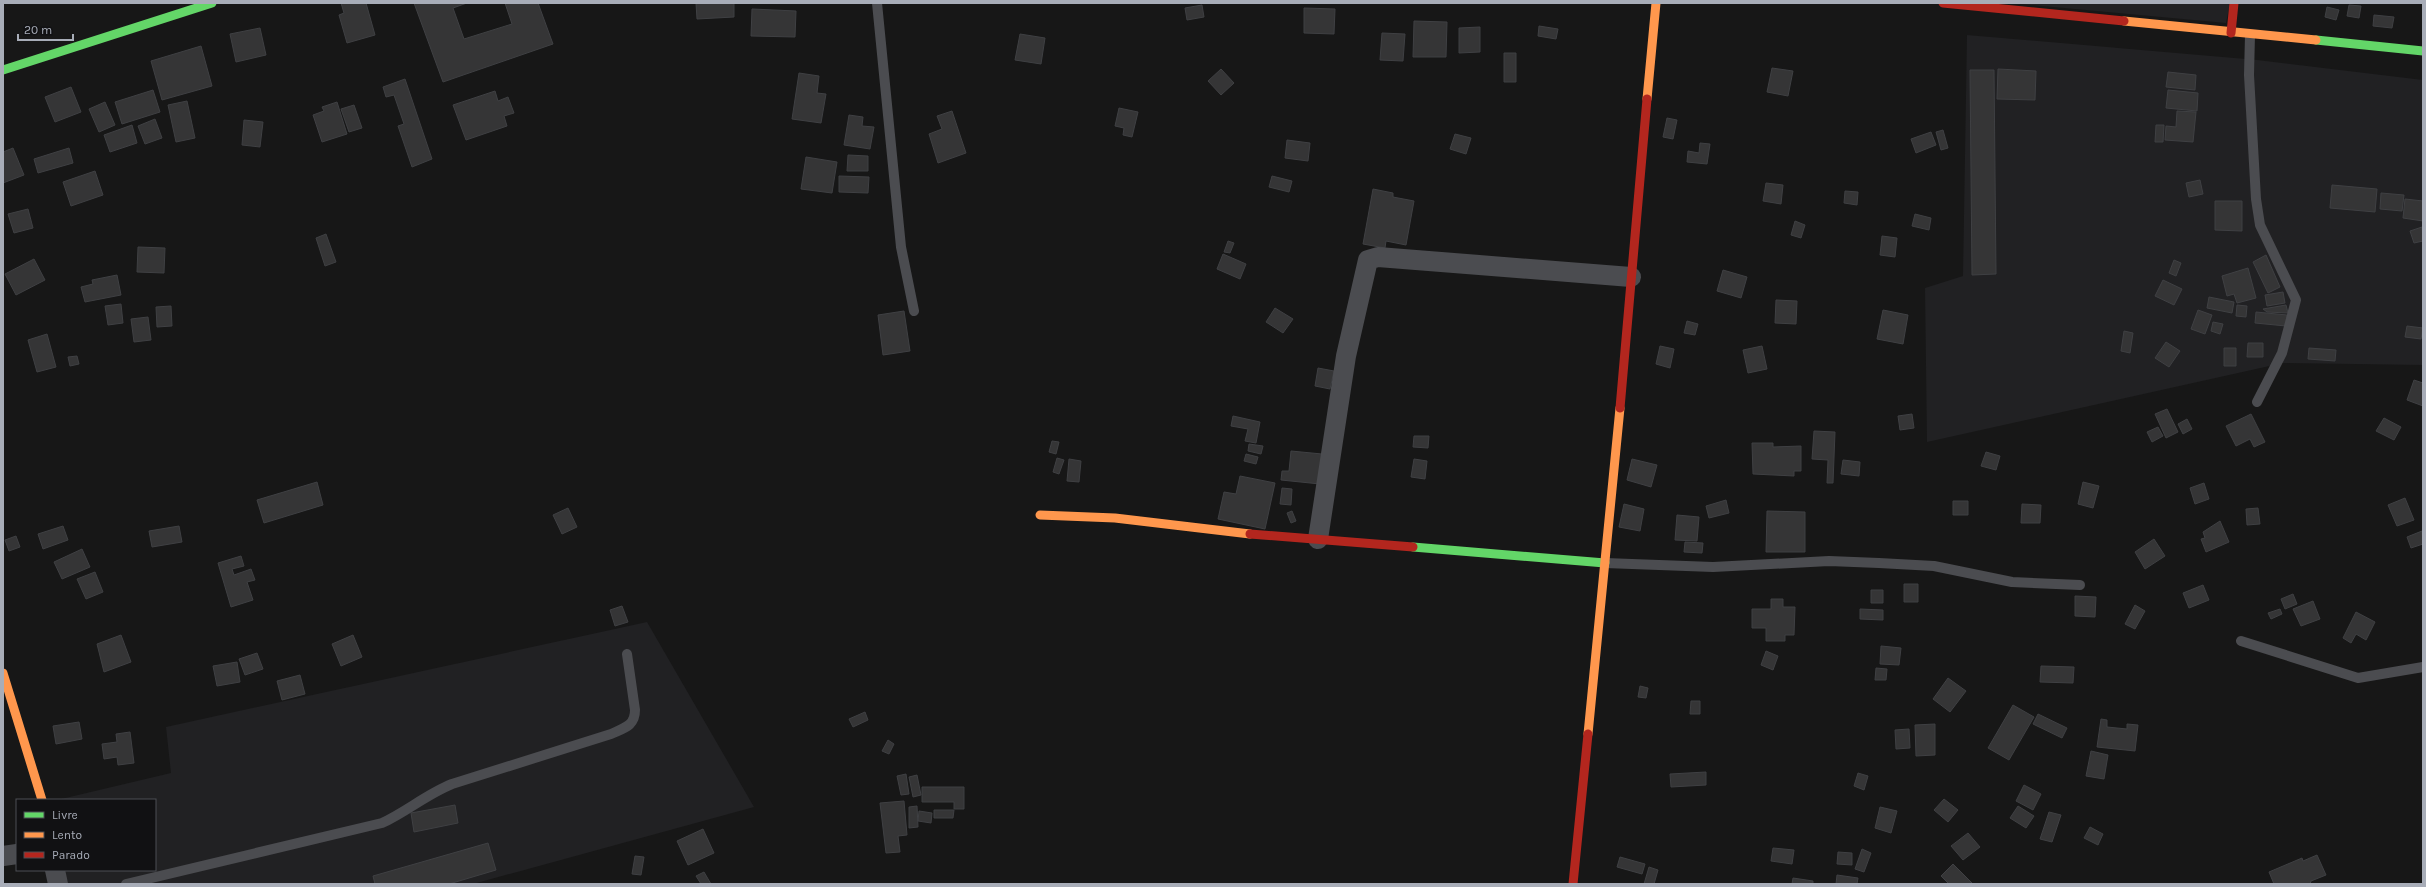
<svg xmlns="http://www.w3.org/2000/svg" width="2426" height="887" font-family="Karla,sans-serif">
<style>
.built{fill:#212123}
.building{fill:#353536;stroke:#3f4043}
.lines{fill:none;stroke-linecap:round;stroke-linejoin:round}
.lane{stroke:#4b4c50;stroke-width:10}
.street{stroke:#4b4c50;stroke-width:20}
.fast{stroke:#63d668;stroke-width:9}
.slow{stroke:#ff974d;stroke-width:9}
.jam{stroke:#b3261e;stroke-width:9}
</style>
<rect width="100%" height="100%" fill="#171717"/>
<path class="built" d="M 2009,3 L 2230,3 L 2226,23 Z
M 1967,35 L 2257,60 L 2423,80 L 2423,365 L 2283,363 L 1927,442 L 1925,288 L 1963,276 Z
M 647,622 L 754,807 L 473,884 L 68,884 L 65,870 L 155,870 L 155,800 L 57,800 L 171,773 L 166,727 Z"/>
<path class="building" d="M 341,3 L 366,3 L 375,35 L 347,43 L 339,15 L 344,13 Z
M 414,3 L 467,3 L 453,8 L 464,39 L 512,24 L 505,3 L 538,3 L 553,44 L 443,82 Z
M 696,3 L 734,3 L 734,17 L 697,19 Z
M 1202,5 L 1204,17 L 1187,20 L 1185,8 Z
M 2349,5 L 2361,6 L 2359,18 L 2347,16 Z
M 2327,7 L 2339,10 L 2336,20 L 2325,17 Z
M 1304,8 L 1335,9 L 1334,34 L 1304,33 Z
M 752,9 L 796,11 L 795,37 L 751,36 Z
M 2374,15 L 2394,17 L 2392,28 L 2373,26 Z
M 1414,21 L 1447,22 L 1446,57 L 1413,57 Z
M 1539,26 L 1558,29 L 1556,39 L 1538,36 Z
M 1480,27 L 1480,52 L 1459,53 L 1459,28 Z
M 260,28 L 266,55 L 236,62 L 230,34 Z
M 1382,33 L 1405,34 L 1403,61 L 1380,60 Z
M 1020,34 L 1045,38 L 1041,64 L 1015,60 Z
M 201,46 L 212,86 L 162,100 L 151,61 Z
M 1504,53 L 1516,53 L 1516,82 L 1504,82 Z
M 1772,68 L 1793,71 L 1788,96 L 1767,92 Z
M 1221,69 L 1234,83 L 1221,95 L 1208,81 Z
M 1998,69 L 2036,71 L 2035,100 L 1997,99 Z
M 1970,70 L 1994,70 L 1996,274 L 1972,275 Z
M 2168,72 L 2196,75 L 2195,90 L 2166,87 Z
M 799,73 L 819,76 L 817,93 L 826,94 L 821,123 L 792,119 Z
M 405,79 L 432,159 L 412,167 L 398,126 L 404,124 L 394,95 L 386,97 L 383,87 Z
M 71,87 L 81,112 L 55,122 L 45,97 Z
M 153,90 L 160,112 L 122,124 L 115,102 Z
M 2168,90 L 2198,93 L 2197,111 L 2166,108 Z
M 495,91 L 498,101 L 508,97 L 514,113 L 504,116 L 507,126 L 466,140 L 453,105 Z
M 187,101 L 195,138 L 176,142 L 168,105 Z
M 105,102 L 115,125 L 99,132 L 89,109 Z
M 337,102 L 347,134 L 322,142 L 313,115 L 324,111 L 322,107 Z
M 354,105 L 362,128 L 349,132 L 341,109 Z
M 1119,108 L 1138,112 L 1132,137 L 1123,135 L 1124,128 L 1115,126 Z
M 952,111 L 966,153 L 938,163 L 929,134 L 942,129 L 937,116 Z
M 2177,111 L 2196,112 L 2193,142 L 2165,140 L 2166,126 L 2176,127 Z
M 849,115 L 863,117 L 862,126 L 874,127 L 870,149 L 844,145 Z
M 1667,118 L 1677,120 L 1673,139 L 1663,137 Z
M 155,119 L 162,138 L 145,144 L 138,126 Z
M 244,120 L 263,122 L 260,147 L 242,145 Z
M 132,125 L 137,143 L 110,152 L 104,135 Z
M 2156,125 L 2164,125 L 2163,142 L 2155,142 Z
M 1943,130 L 1948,148 L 1941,150 L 1936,132 Z
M 1931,132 L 1936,145 L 1916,153 L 1911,139 Z
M 1455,134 L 1471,138 L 1466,154 L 1450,149 Z
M 1287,140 L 1310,143 L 1308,161 L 1285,158 Z
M 1700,143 L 1710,144 L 1707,164 L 1687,162 L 1688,151 L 1699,153 Z
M 13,148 L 24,175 L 3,183 L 3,152 Z
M 69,148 L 73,163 L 38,173 L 34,159 Z
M 848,155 L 868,156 L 868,171 L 847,171 Z
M 806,157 L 837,162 L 832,193 L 801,189 Z
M 95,171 L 103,195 L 71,206 L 63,182 Z
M 839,176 L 869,177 L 868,193 L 839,192 Z
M 1272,176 L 1292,181 L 1289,192 L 1269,187 Z
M 2200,180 L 2203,194 L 2189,197 L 2186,183 Z
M 1766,183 L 1783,185 L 1781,204 L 1763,201 Z
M 2332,185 L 2377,189 L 2375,212 L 2330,208 Z
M 1373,189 L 1393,193 L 1393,197 L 1414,201 L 1406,245 L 1386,241 L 1385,248 L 1363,244 Z
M 1845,191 L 1858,192 L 1857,205 L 1844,203 Z
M 2381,193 L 2404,195 L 2402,211 L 2380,209 Z
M 2405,199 L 2423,201 L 2423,221 L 2403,218 Z
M 2215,201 L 2242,201 L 2242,231 L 2215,230 Z
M 28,209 L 33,228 L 14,233 L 8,214 Z
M 1915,214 L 1931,218 L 1929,230 L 1912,226 Z
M 1795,221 L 1805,225 L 1801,238 L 1791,235 Z
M 2422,227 L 2423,241 L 2414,243 L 2410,231 Z
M 326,234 L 336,262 L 325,266 L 316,238 Z
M 1882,236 L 1897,238 L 1895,257 L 1880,255 Z
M 1228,241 L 1234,243 L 1230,253 L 1224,252 Z
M 138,247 L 165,248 L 164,273 L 137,272 Z
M 1223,254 L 1246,264 L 1240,279 L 1217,269 Z
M 2266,255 L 2280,287 L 2268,293 L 2253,262 Z
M 34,259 L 45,280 L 16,295 L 5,274 Z
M 2174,260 L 2181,263 L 2176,276 L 2169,273 Z
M 2248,268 L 2256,298 L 2237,303 L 2234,294 L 2227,296 L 2222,276 Z
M 1723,270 L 1747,277 L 1741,298 L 1717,291 Z
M 117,275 L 121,295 L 85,302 L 81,287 L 93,284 L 92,280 Z
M 2163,280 L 2182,289 L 2174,305 L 2155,296 Z
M 2283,292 L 2285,303 L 2267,306 L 2265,295 Z
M 2209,297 L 2234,302 L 2232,313 L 2207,308 Z
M 1776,300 L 1797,301 L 1796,324 L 1775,323 Z
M 121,304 L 123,323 L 108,325 L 105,306 Z
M 2237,305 L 2247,306 L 2246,317 L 2236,316 Z
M 2286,305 L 2288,313 L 2267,312 L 2263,309 Z
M 171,306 L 172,326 L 157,327 L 156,307 Z
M 1275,308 L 1293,319 L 1283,333 L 1266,322 Z
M 1883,310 L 1908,315 L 1903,344 L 1877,339 Z
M 2198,310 L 2212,315 L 2205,334 L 2191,329 Z
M 904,311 L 910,351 L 883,355 L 878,315 Z
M 2256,312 L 2287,315 L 2286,326 L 2255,323 Z
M 148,317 L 151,340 L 134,342 L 131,319 Z
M 1687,321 L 1698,324 L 1695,335 L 1684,333 Z
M 2213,322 L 2223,324 L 2220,334 L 2211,331 Z
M 2407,326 L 2423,328 L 2421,339 L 2405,337 Z
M 2124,331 L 2133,333 L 2130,353 L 2121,351 Z
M 47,334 L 56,367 L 37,372 L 28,340 Z
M 2166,342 L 2180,351 L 2169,367 L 2155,358 Z
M 2248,343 L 2263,343 L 2263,357 L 2247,357 Z
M 1660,346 L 1674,349 L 1670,368 L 1656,364 Z
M 1762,346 L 1767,369 L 1748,373 L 1743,350 Z
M 2224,348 L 2236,348 L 2236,366 L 2224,366 Z
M 2309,348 L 2336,350 L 2335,361 L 2308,359 Z
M 77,356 L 79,364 L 70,366 L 68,357 Z
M 1318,368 L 1334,371 L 1330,389 L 1315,386 Z
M 2414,380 L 2423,383 L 2423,406 L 2407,400 Z
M 2167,409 L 2178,432 L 2166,438 L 2155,414 Z
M 1912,414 L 1914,428 L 1900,430 L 1898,416 Z
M 2251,414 L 2265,442 L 2254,447 L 2250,439 L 2236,446 L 2226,426 Z
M 1233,416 L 1260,422 L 1256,443 L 1245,441 L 1248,429 L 1231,426 Z
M 2384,418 L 2401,427 L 2394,440 L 2376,431 Z
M 2187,419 L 2192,429 L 2183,434 L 2178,424 Z
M 2158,427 L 2163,436 L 2152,442 L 2147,432 Z
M 1814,431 L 1835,432 L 1833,483 L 1827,483 L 1828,460 L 1812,459 Z
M 1414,436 L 1429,436 L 1428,448 L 1413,447 Z
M 1052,441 L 1059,442 L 1056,454 L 1049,452 Z
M 1752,443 L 1773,443 L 1773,447 L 1801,446 L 1801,471 L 1794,471 L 1794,476 L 1753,474 Z
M 1249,444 L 1263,446 L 1261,454 L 1248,451 Z
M 1291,451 L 1322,454 L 1320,484 L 1281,480 L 1282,471 L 1289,471 Z
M 1986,452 L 2000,456 L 1996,470 L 1981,466 Z
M 1246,454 L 1258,457 L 1256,464 L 1244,461 Z
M 1057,458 L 1064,460 L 1059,474 L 1053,472 Z
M 1069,459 L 1081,461 L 1079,482 L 1067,481 Z
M 1414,459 L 1427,461 L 1425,479 L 1411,477 Z
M 1632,459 L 1657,465 L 1651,487 L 1627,480 Z
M 1843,460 L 1860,462 L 1859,476 L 1841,474 Z
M 1240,476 L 1275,483 L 1265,529 L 1218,519 L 1224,492 L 1236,494 Z
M 317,482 L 323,505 L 264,523 L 257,500 Z
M 2083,482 L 2099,486 L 2093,508 L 2078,504 Z
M 2204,483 L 2209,499 L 2195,504 L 2190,488 Z
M 1282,488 L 1292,489 L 1291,505 L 1280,504 Z
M 2405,498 L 2414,520 L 2397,526 L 2388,505 Z
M 1726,500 L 1729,513 L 1709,518 L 1706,506 Z
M 1953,501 L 1968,501 L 1968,515 L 1953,515 Z
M 1624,504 L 1644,509 L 1640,531 L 1619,527 Z
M 2022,504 L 2041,505 L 2040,523 L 2021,523 Z
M 568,508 L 577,527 L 562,534 L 553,515 Z
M 2258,508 L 2260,524 L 2247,525 L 2246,509 Z
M 1292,511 L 1296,521 L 1291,523 L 1287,513 Z
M 1767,511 L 1805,512 L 1805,552 L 1766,552 Z
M 1677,515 L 1699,517 L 1697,541 L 1675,540 Z
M 2220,521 L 2229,542 L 2206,552 L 2201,539 L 2205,538 L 2203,532 Z
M 63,526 L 68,540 L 43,549 L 38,534 Z
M 179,526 L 182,542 L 152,547 L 149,531 Z
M 2422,531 L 2423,544 L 2411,548 L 2407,537 Z
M 16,536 L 20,547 L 9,551 L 5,540 Z
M 2154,539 L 2165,556 L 2145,569 L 2135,552 Z
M 1685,542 L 1703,543 L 1702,553 L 1684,552 Z
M 82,549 L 90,567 L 62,579 L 54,562 Z
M 241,556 L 244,566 L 232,569 L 234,575 L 251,569 L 255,580 L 247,582 L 253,600 L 231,607 L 218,563 Z
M 95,572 L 103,592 L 86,599 L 77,579 Z
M 1904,584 L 1918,584 L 1918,602 L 1904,602 Z
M 2203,585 L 2209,600 L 2189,608 L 2183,593 Z
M 1871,590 L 1883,590 L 1883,603 L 1871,603 Z
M 2293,594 L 2297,604 L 2285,609 L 2281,599 Z
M 2075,596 L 2096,597 L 2095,617 L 2075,616 Z
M 1771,599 L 1783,599 L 1783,607 L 1795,607 L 1794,635 L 1785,635 L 1785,641 L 1766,641 L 1766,628 L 1752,628 L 1752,609 L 1771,609 Z
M 2313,601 L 2320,619 L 2301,626 L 2293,609 Z
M 2135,605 L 2145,611 L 2135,629 L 2125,624 Z
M 622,606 L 628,622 L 615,626 L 610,610 Z
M 1860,609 L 1883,610 L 1883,620 L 1860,619 Z
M 2280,609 L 2282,614 L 2271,619 L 2268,613 Z
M 2356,612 L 2375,622 L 2366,640 L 2356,634 L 2351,643 L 2343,638 Z
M 121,635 L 131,662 L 104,672 L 97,644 Z
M 353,635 L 362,657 L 341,666 L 332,644 Z
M 1881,646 L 1901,648 L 1899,665 L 1880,664 Z
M 1766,651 L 1778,656 L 1773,670 L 1761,665 Z
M 257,653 L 263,669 L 245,675 L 239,659 Z
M 237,662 L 240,682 L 217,686 L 213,666 Z
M 2041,666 L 2074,667 L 2073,683 L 2040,682 Z
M 1876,668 L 1887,669 L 1886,680 L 1875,680 Z
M 300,675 L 305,694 L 282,700 L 277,681 Z
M 1948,678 L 1966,691 L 1950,712 L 1933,699 Z
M 1640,686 L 1648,688 L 1646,698 L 1638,697 Z
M 1691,701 L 1700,701 L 1700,714 L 1690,714 Z
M 2013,705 L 2034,717 L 2009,760 L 1988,748 Z
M 865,712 L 868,720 L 853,727 L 849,719 Z
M 2038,714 L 2067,728 L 2062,738 L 2033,724 Z
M 2101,719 L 2107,720 L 2107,727 L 2127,729 L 2127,724 L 2138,725 L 2135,751 L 2097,747 Z
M 79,722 L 82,739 L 56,744 L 53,726 Z
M 1935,724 L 1935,755 L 1916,756 L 1915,725 Z
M 1909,729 L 1910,748 L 1896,749 L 1895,730 Z
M 130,732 L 134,763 L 118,765 L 117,757 L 104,759 L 102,744 L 117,742 L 116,734 Z
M 888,740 L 894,744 L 889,754 L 882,751 Z
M 2091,751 L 2108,755 L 2104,779 L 2086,776 Z
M 1706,772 L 1706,785 L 1671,787 L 1670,774 Z
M 1858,773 L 1868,776 L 1864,790 L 1854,786 Z
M 906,774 L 909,794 L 901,795 L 897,776 Z
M 917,775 L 921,795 L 913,797 L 909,777 Z
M 2024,785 L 2041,794 L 2033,810 L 2016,801 Z
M 922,787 L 964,787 L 964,809 L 954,809 L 954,802 L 922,802 Z
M 1944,799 L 1958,810 L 1948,822 L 1934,810 Z
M 904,801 L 907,835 L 898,836 L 900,852 L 886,853 L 880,803 Z
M 455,805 L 458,823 L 414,832 L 411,813 Z
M 917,806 L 918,827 L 909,828 L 909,807 Z
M 2018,806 L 2034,816 L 2026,828 L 2010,818 Z
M 1880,807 L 1897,811 L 1891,833 L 1875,828 Z
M 934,810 L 954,810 L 953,818 L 934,818 Z
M 919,811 L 932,813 L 931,823 L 918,821 Z
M 2049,812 L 2061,815 L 2052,842 L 2040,839 Z
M 2090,827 L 2103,834 L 2098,845 L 2084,838 Z
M 703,829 L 714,853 L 688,865 L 677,841 Z
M 1968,833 L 1980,847 L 1963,860 L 1951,846 Z
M 488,843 L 496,870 L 449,884 L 375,884 L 373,876 Z
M 1773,848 L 1794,850 L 1792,864 L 1771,861 Z
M 1862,849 L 1871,853 L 1864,872 L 1855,869 Z
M 1838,852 L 1852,853 L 1852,865 L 1837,864 Z
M 2317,855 L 2326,875 L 2311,881 L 2310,884 L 2274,884 L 2269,872 L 2302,858 L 2303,861 Z
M 635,856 L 644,857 L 641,875 L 632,874 Z
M 1620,857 L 1645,864 L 1642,874 L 1617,867 Z
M 1953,864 L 1973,884 L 1949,884 L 1941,876 Z
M 1649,867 L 1658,870 L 1654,884 L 1644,884 Z
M 704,872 L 711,884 L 701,884 L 696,876 Z
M 1837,875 L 1858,878 L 1857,884 L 1836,884 Z
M 1793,878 L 1813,881 L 1813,884 L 1792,884 Z"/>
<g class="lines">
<path class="lane" d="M 877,3 L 901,247 L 914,311
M 2250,35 L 2249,75 L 2256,199 L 2260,225 L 2296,300 L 2282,353 L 2257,402
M 1605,563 L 1713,567 L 1829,561 L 1879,563 L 1934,566 L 2012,582 L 2080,585
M 2241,641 L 2358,678 L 2423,667
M 126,884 L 382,823 C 406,812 427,794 452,784 L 611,734 C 624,728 635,726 635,710 L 627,654"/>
<path class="street" d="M 1318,539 L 1346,356 L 1368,260 L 1378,257 L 1631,277
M 3,856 L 17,854
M 55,870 L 58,884"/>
<path class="fast" d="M 2316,40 L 2423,51
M 3,70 L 212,3
M 1413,547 L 1605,563"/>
<path class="slow" d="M 2124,21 L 2316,40
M 1647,99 L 1656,3
M 1040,515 L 1115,518 L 1250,534
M 3,673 L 42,800
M 1588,734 L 1620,408"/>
<path class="jam" d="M 1943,3 L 2124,21
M 2231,33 L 2234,3
M 1620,408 L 1647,99
M 1250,534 L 1413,547
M 1573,884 L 1588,734"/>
</g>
<rect width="2426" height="887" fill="none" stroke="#a8adb8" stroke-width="8"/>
<rect x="16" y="799" width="140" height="72" fill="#111113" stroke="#4d4f55"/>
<rect x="24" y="812" width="20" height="6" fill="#63d668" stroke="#4d4f55"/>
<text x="52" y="819" font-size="12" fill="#a8adb8">Livre</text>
<rect x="24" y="832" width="20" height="6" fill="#ff974d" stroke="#4d4f55"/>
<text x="52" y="839" font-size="12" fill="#a8adb8">Lento</text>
<rect x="24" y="852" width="20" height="6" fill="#b3261e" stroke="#4d4f55"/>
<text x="52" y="859" font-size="12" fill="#a8adb8">Parado</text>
<path d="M18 34v6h55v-6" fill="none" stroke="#a8adb8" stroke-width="2"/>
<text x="24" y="34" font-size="12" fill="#a8adb8" stroke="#111113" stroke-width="3" paint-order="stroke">20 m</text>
</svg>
